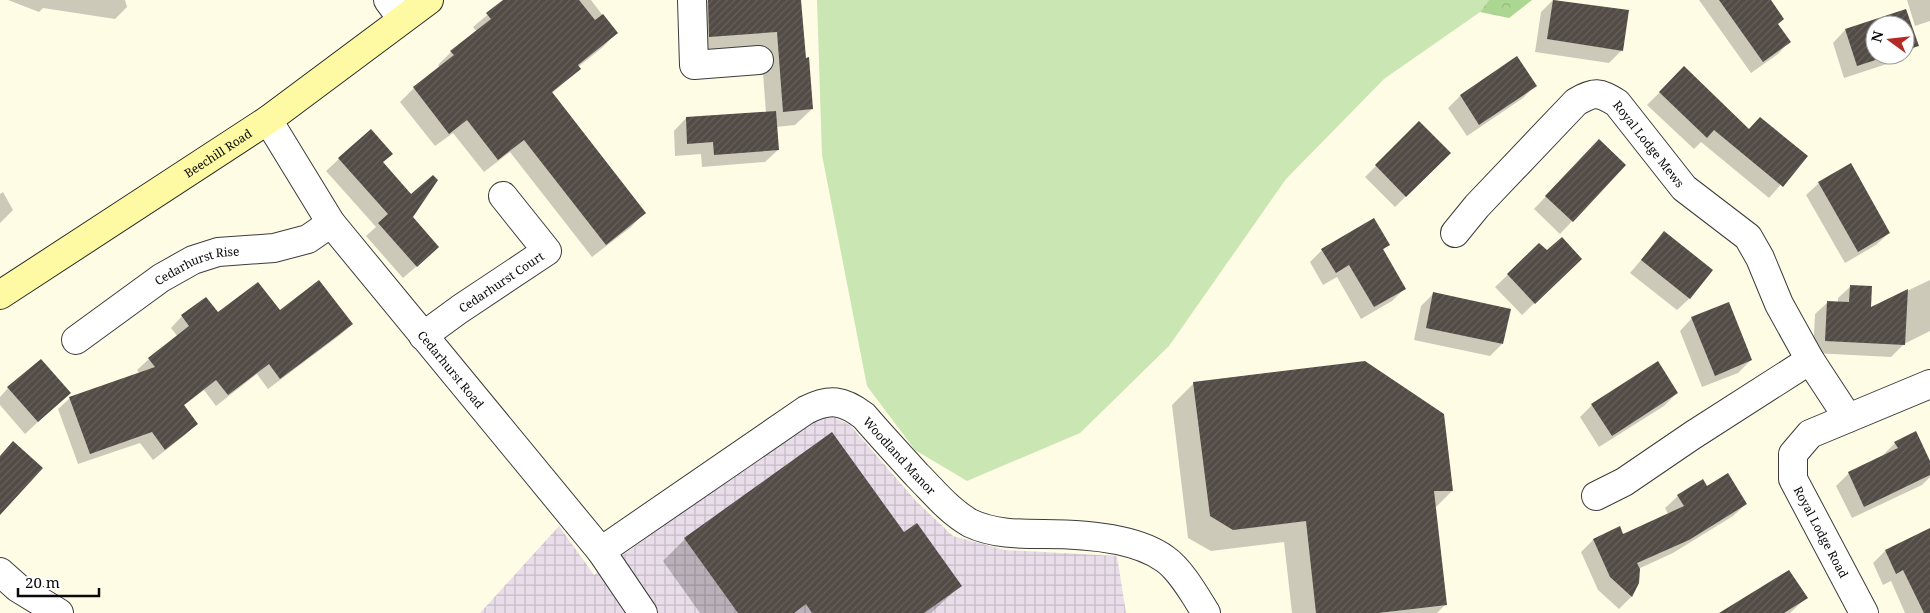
<svg xmlns="http://www.w3.org/2000/svg" width="1930" height="613" font-family="'Noto Serif',serif">
<style>
.industrial{fill:url(#industrial-grid)}
.grass{fill:#cae6b2}
.forest{fill:url(#forest-crowns)}
.shadow{fill:#0003;fill-rule:evenodd}
.building{fill:url(#building-hatch)}
.lines{fill:none;stroke-linecap:round;stroke-linejoin:round}
.street-casing{stroke:#3c3c3c;stroke-width:30}
.secondary-casing{stroke:#2b2b2b;stroke-width:30}
.street{stroke:#fff;stroke-width:28}
.secondary{stroke:#fdfaa3;stroke-width:28}
.labels{text-anchor:middle;dominant-baseline:central;stroke-width:5;stroke-linejoin:round;paint-order:stroke}
.street-label{font-size:12px;fill:#090909;stroke:#fff}
</style>
<defs>
<pattern id="industrial-grid" width="8" height="8" patternUnits="userSpaceOnUse" patternTransform="scale(1.25)"><rect width="8" height="8" fill="#e8dde9"/><path d="M0 4h8M4 0v8" fill="none" stroke="#c6bcc6"/></pattern>
<pattern id="forest-crowns" width="20" height="18" patternUnits="userSpaceOnUse" patternTransform="scale(1.25)"><rect width="20" height="18" fill="#acd792"/><path d="M2 6a3 3 0 1 1 6 0M12 15a3 3 0 1 1 6 0" fill="none" stroke="#93b77d"/></pattern>
<pattern id="building-hatch" width="6" height="6" patternUnits="userSpaceOnUse" patternTransform="scale(1.25)"><rect width="6" height="6" fill="#524b46"/><path d="M-1 1l2-2M0 6l6-6M5 7l2-2" fill="none" stroke="#66605c"/></pattern>
</defs>
<rect width="100%" height="100%" fill="#fffce6"/>
<path class="industrial" d="M 831,416 L 850,425 L 916,501 L 953,536 L 1005,550 L 1117,556 L 1126,613 L 480,613 L 559,526 L 594,575 L 816,419 Z"/>
<path class="grass" d="M 817,0 L 1489,0 L 1480,12 L 1384,79 L 1286,179 L 1169,346 L 1080,433 L 967,481 L 915,450 L 867,386 L 822,155 Z"/>
<path class="forest" d="M 1489,0 L 1532,0 L 1509,18 L 1480,12 Z"/>
<path class="shadow" d="M 8,0 L 125,0 L 127,7 L 115,19 L 43,8 L 39,12 Z
M 505,0 L 591,0 L 616,33 L 603,47 L 578,67 L 579,69 L 551,94 L 644,213 L 631,227 L 592,257 L 510,152 L 484,172 L 453,133 L 435,146 L 400,102 L 414,88 L 440,68 L 438,65 L 451,52 L 477,32 L 473,27 Z
M 708,0 L 800,0 L 805,59 L 812,109 L 795,125 L 776,127 L 778,150 L 765,162 L 702,167 L 701,154 L 675,156 L 674,131 L 686,118 L 766,113 L 761,47 L 693,52 L 692,17 Z
M 1553,0 L 1628,11 L 1622,50 L 1609,63 L 1535,52 L 1541,12 Z
M 1699,0 L 1769,0 L 1777,25 L 1789,42 L 1778,54 L 1751,73 Z
M 1907,0 L 1930,0 L 1930,21 L 1915,26 Z
M 1905,10 L 1917,45 L 1905,58 L 1844,78 L 1833,43 L 1845,30 ZM 1875,25 L 1905,25 L 1905,55 L 1875,55 Z
M 1511,61 L 1535,86 L 1523,98 L 1467,136 L 1448,108 L 1460,96 Z
M 1684,68 L 1748,130 L 1760,118 L 1806,156 L 1769,198 L 1701,142 L 1694,149 L 1647,105 Z
M 1419,123 L 1446,157 L 1395,207 L 1365,177 Z
M 1587,153 L 1625,165 L 1560,234 L 1534,209 Z
M 391,154 L 382,163 L 411,195 L 411,217 L 425,259 L 403,278 L 366,236 L 376,227 L 326,171 L 339,159 Z
M 1819,183 L 1889,233 L 1876,245 L 1845,263 L 1806,195 Z
M 3,192 L 13,210 L 0,223 L 0,194 Z
M 1664,233 L 1690,298 L 1677,310 L 1630,273 Z
M 1388,245 L 1382,251 L 1404,289 L 1392,301 L 1361,319 L 1337,277 L 1323,285 L 1310,262 L 1322,250 Z
M 1539,245 L 1568,271 L 1522,315 L 1495,287 Z
M 1930,280 L 1930,331 L 1904,344 L 1891,357 L 1813,353 L 1815,314 L 1828,302 L 1838,302 L 1838,298 L 1851,286 L 1869,309 Z
M 1433,294 L 1502,344 L 1490,356 L 1414,340 L 1421,306 Z
M 280,312 L 352,324 L 340,335 L 268,389 L 257,374 L 216,406 L 204,390 L 183,406 L 196,424 L 185,435 L 153,460 L 140,443 L 78,464 L 58,409 L 70,398 L 140,374 L 137,370 L 149,359 L 178,337 L 171,328 L 182,316 Z
M 1692,318 L 1751,360 L 1738,373 L 1702,387 L 1680,331 Z
M 1194,383 L 1452,491 L 1435,508 L 1446,604 L 1437,613 L 1292,613 L 1284,542 L 1211,551 L 1188,538 L 1172,405 Z
M 8,388 L 69,393 L 25,434 L 0,405 L 0,397 Z
M 1677,393 L 1664,406 L 1599,447 L 1580,417 L 1592,405 Z
M 1895,443 L 1930,464 L 1930,477 L 1922,485 L 1852,518 L 1836,486 L 1849,473 L 1883,457 L 1883,455 Z
M 1707,488 L 1746,504 L 1733,516 L 1673,553 L 1638,569 L 1638,583 L 1631,597 L 1619,609 L 1598,590 L 1581,552 L 1593,540 L 1619,528 L 1623,535 L 1668,514 L 1665,508 L 1678,496 Z
M 1926,532 L 1930,542 L 1930,613 L 1905,613 L 1891,581 L 1883,585 L 1873,563 L 1885,551 Z
M 904,534 L 960,586 L 931,613 L 700,613 L 663,561 L 685,539 Z
M 1806,598 L 1790,613 L 1722,613 Z"/>
<path class="building" d="M 503,0 L 579,0 L 595,20 L 603,14 L 618,33 L 578,65 L 581,69 L 552,92 L 646,213 L 606,245 L 524,140 L 498,160 L 467,120 L 449,134 L 413,87 L 454,55 L 450,51 L 491,19 L 486,13 Z
M 708,0 L 801,0 L 806,58 L 809,57 L 813,109 L 783,112 L 777,32 L 709,37 Z
M 1553,0 L 1629,10 L 1623,51 L 1547,39 Z
M 1719,0 L 1771,0 L 1784,19 L 1778,24 L 1791,42 L 1763,62 Z
M 1906,9 L 1919,46 L 1905,50 L 1905,25 L 1875,25 L 1875,55 L 1891,55 L 1857,66 L 1845,29 Z
M 1517,56 L 1537,86 L 1479,125 L 1460,95 Z
M 1684,66 L 1749,129 L 1760,117 L 1808,156 L 1783,187 L 1714,130 L 1707,138 L 1659,92 Z
M 776,111 L 779,150 L 714,155 L 713,142 L 687,144 L 686,117 Z
M 1419,121 L 1451,153 L 1406,197 L 1375,165 Z
M 371,129 L 393,154 L 383,162 L 411,194 L 433,175 L 438,180 L 413,217 L 439,247 L 417,267 L 378,223 L 388,214 L 338,158 Z
M 1599,139 L 1626,165 L 1573,222 L 1545,196 Z
M 1851,163 L 1890,233 L 1858,252 L 1818,182 Z
M 1374,218 L 1390,245 L 1383,249 L 1406,289 L 1374,307 L 1349,265 L 1336,273 L 1321,249 Z
M 1664,231 L 1713,270 L 1690,299 L 1641,260 Z
M 1562,237 L 1582,259 L 1535,304 L 1507,274 L 1539,243 L 1547,250 Z
M 319,280 L 353,324 L 320,349 L 280,379 L 269,364 L 228,395 L 216,380 L 184,405 L 198,424 L 165,450 L 152,432 L 90,454 L 69,397 L 155,367 L 148,358 L 189,326 L 181,315 L 206,297 L 218,312 L 258,282 L 280,310 Z
M 1850,285 L 1872,286 L 1871,307 L 1908,289 L 1905,345 L 1825,341 L 1827,301 L 1849,302 Z
M 1433,292 L 1511,309 L 1503,344 L 1426,328 Z
M 1729,302 L 1752,360 L 1715,376 L 1691,317 Z
M 41,359 L 71,393 L 38,422 L 7,387 Z
M 1365,361 L 1444,414 L 1453,491 L 1434,491 L 1447,605 L 1378,613 L 1316,613 L 1306,521 L 1233,530 L 1210,516 L 1193,382 Z
M 1658,361 L 1678,393 L 1612,436 L 1591,404 Z
M 1916,431 L 1930,461 L 1930,475 L 1864,507 L 1848,472 L 1898,448 L 1894,442 Z
M 832,432 L 904,532 L 917,523 L 962,586 L 924,613 L 812,613 L 806,604 L 794,613 L 738,613 L 684,538 Z
M 13,441 L 43,468 L 0,515 L 0,456 Z
M 1728,473 L 1747,504 L 1689,540 L 1637,563 L 1640,569 L 1639,583 L 1632,597 L 1610,577 L 1593,539 L 1620,526 L 1623,534 L 1684,506 L 1677,495 L 1703,479 L 1707,486 Z
M 1930,528 L 1930,613 L 1924,613 L 1903,570 L 1896,574 L 1885,550 Z
M 1789,570 L 1808,598 L 1784,613 L 1719,613 Z"/>
<g class="lines">
<defs>
<g id="street">
<path d="M 388,0 L 402,19"/>
<path d="M 692,0 L 694,65 L 759,60"/>
<path id="s1" d="M 268,120 L 331,223 L 601,551 L 643,613"/>
<path id="s2" d="M 1455,233 L 1477,206 L 1576,102 C 1595,91 1599,92 1617,103 L 1684,188 L 1748,237 L 1760,258 L 1779,304 L 1810,360 L 1848,418"/>
<path id="s3" d="M 423,336 L 460,309 L 547,251 L 503,196"/>
<path id="s4" d="M 76,340 L 161,278 L 193,260 L 218,252 L 274,248 L 308,239 L 331,223"/>
<path d="M 1596,496 L 1624,482 L 1693,435 L 1810,360"/>
<path id="s5" d="M 601,551 L 806,410 C 830,398 843,400 864,416 C 881,436 899,455 917,475 C 934,492 949,511 970,523 C 993,534 1019,534 1044,534 C 1081,534 1135,537 1165,559 C 1181,570 1196,597 1206,613"/>
<path d="M 0,572 L 18,588 L 59,613"/>
<path d="M 1864,613 L 1793,479 L 1793,454 L 1810,434 L 1930,384"/>
</g>
<g id="secondary">
<path id="s6" d="M 0,295 L 268,120 L 429,0"/>
</g>
</defs>
<use href="#street" class="street-casing"/>
<use href="#secondary" class="secondary-casing"/>
<use href="#street" class="street"/>
<use href="#secondary" class="secondary"/>
</g>
<g class="labels">
<g class="street-label">
<text stroke="none"><textPath href="#s2" startOffset="275">Royal Lodge Mews</textPath></text>
<text stroke="none"><textPath href="#s6" startOffset="260">Beechill Road</textPath></text>
<text stroke="none"><textPath href="#s4" startOffset="144">Cedarhurst Rise</textPath></text>
<text stroke="none"><textPath href="#s3" startOffset="95">Cedarhurst Court</textPath></text>
<text stroke="none"><textPath href="#s1" startOffset="310">Cedarhurst Road</textPath></text>
<text stroke="none"><textPath href="#s5" startOffset="365">Woodland Manor</textPath></text>
<text transform="translate(1821 532) rotate(62)">Royal Lodge Road</text>
</g>
</g>
<g transform="translate(1890 40) rotate(285)"><circle r="24" fill="#ffffff" stroke="#9d9d9d"/>
<path d="M0-4L9 19L0 12L-9 19Z" fill="#b52a26"/>
<text y="-8" font-size="14" font-weight="bold" text-anchor="middle" fill="#090909">N</text>
</g>
<path d="M18 588v8h81v-8" fill="none" stroke="#090909" stroke-width="2.5"/>
<text x="25" y="588" font-size="15" fill="#090909" stroke="#ffffff" stroke-width="4" paint-order="stroke">20 m</text>
</svg>
